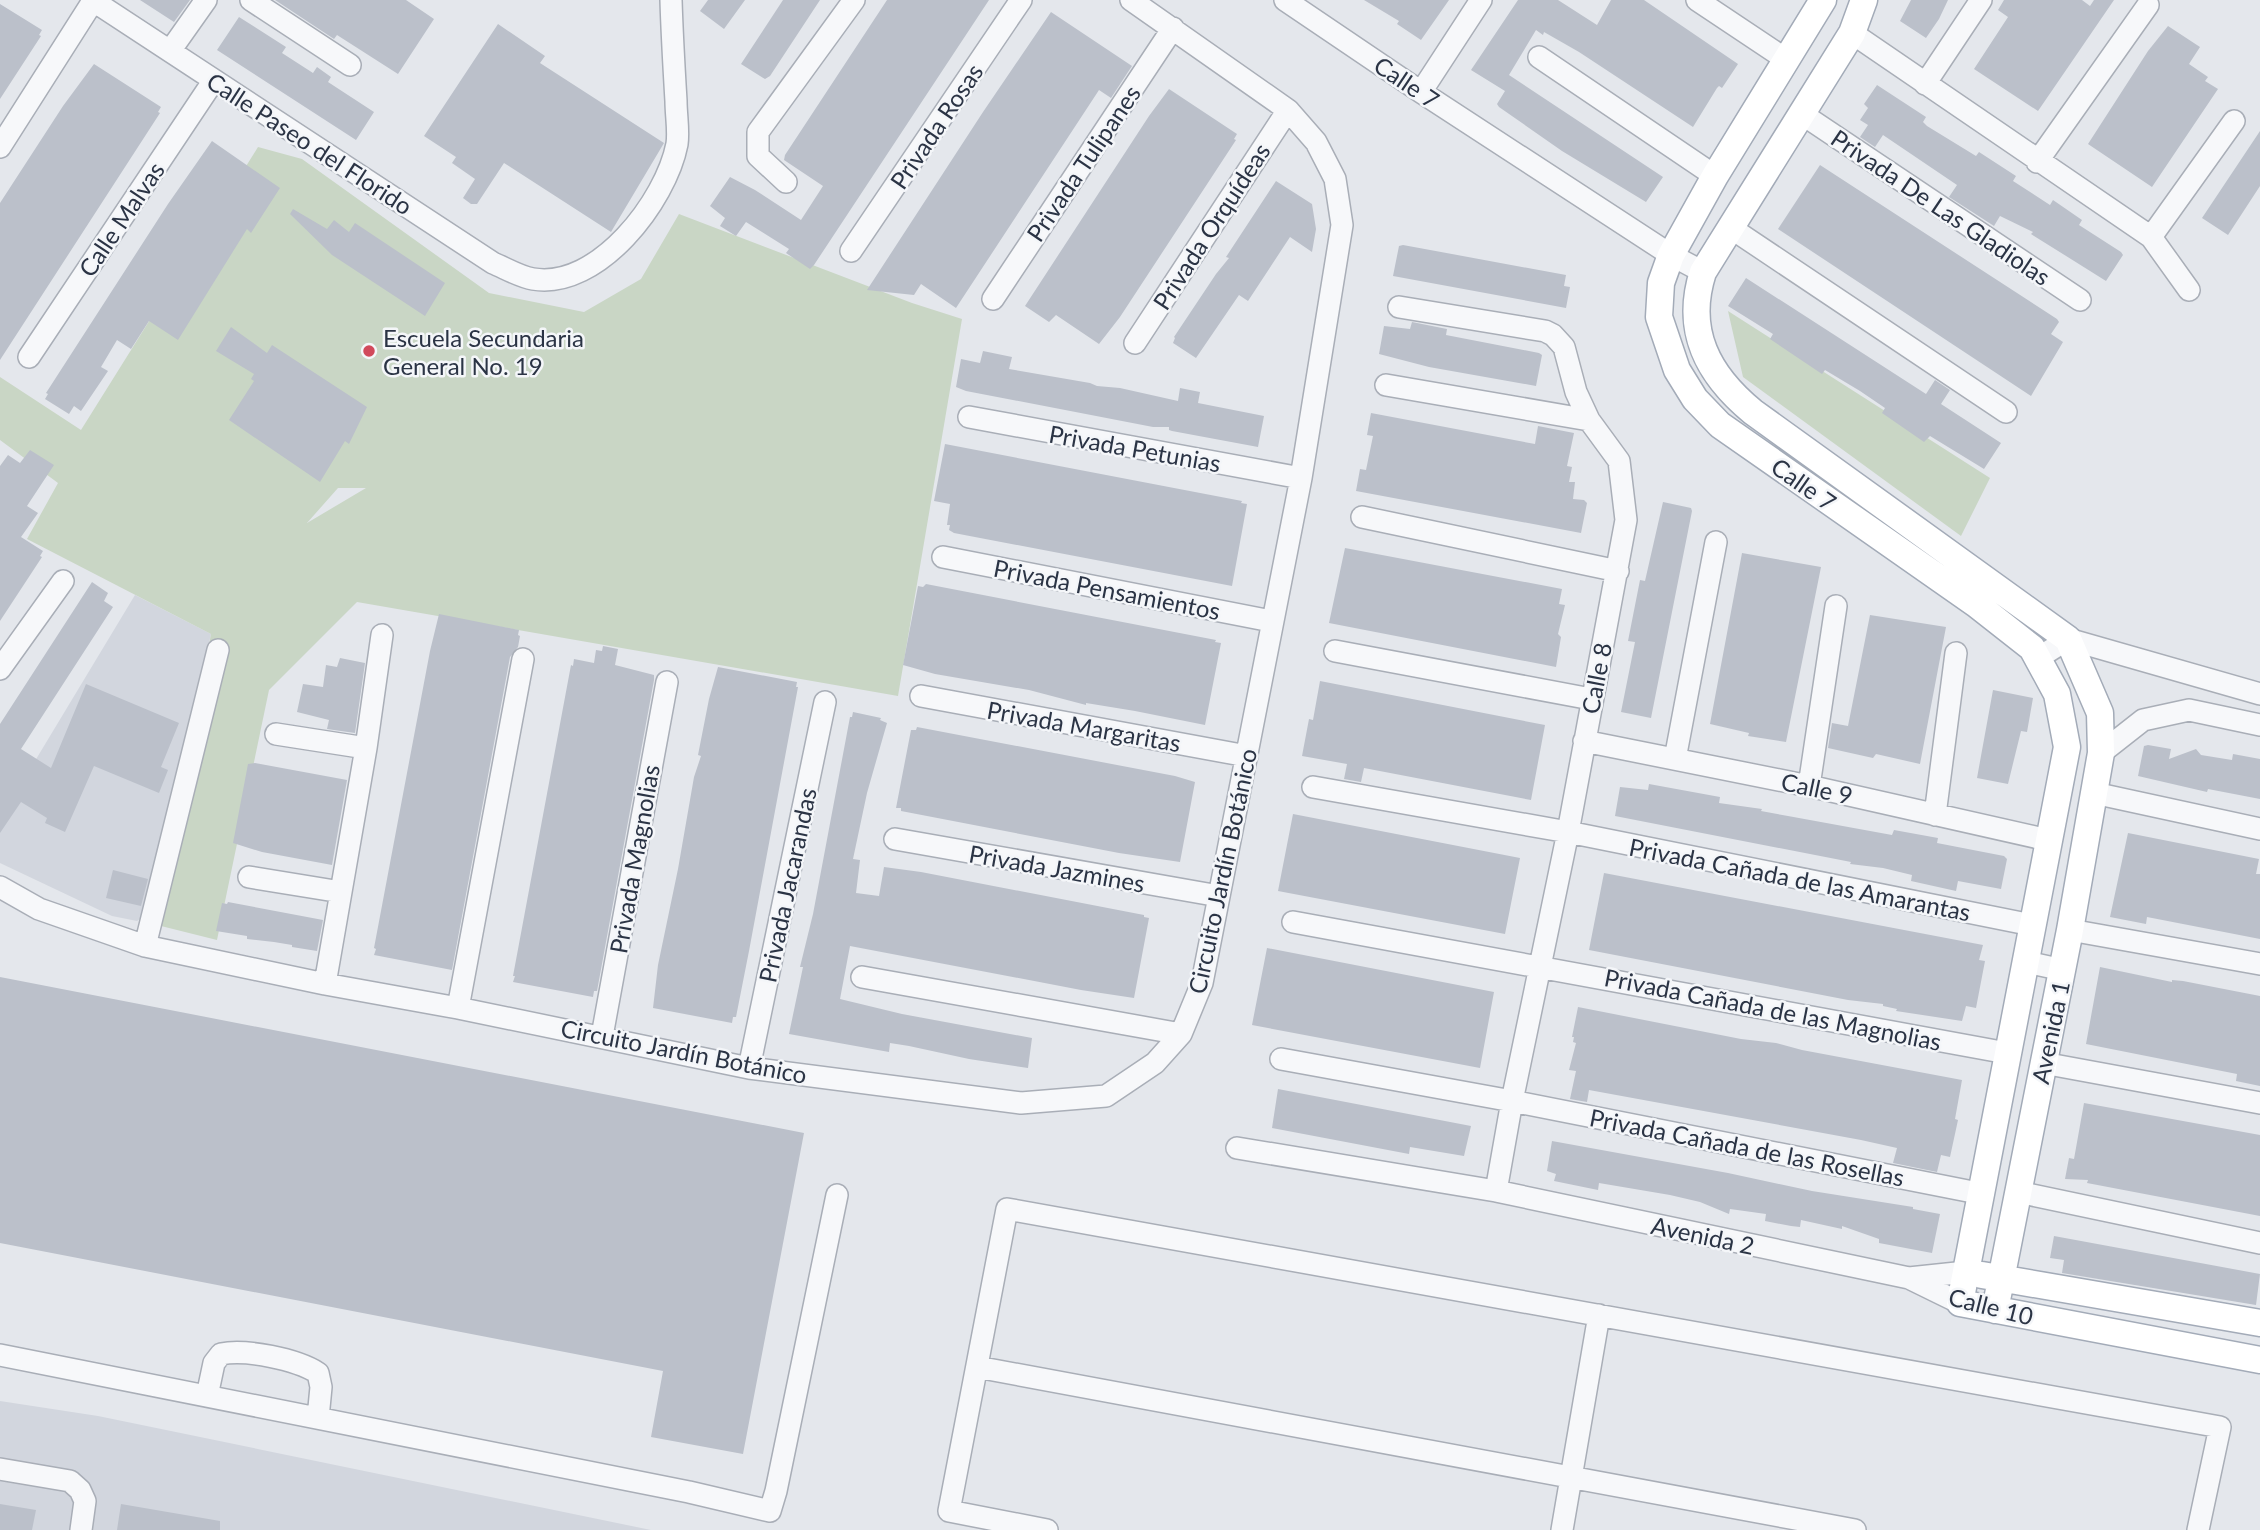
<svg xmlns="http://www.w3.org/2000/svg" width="2260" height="1530" font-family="Lato,sans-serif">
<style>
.built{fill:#d2d6de}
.green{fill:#c9d6c5;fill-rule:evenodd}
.building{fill:#bbc0ca}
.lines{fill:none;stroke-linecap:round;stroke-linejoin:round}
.minor-casing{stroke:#a9aeb7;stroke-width:24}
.major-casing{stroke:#a3abb8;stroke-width:29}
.minor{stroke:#f7f8fa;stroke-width:21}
.major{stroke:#fff;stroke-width:26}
.poi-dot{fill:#d1495b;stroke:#f4f6f9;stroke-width:2.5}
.labels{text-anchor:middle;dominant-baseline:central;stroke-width:5;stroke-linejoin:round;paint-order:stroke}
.street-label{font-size:24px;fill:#2b3445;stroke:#f4f6f9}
.poi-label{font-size:24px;fill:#2b3445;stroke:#f4f6f9;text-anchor:start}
</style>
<rect width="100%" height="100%" fill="#e4e7ec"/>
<path class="built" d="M 135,595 L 211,634 L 147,914 L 137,921 L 112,916 L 0,863 L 0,819 Z
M 0,1401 L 98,1416 L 651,1530 L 0,1530 Z"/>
<path class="green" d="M 258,147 L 302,159 L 489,293 L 584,312 L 641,279 L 679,214 L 912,303 L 962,319 L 898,696 L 357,602 L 269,690 L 217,940 L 157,925 L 211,634 L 27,539 L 58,483 L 0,440 L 0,377 L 81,430 ZM 338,488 L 366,488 L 307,523 Z
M 1728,311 L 1990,478 L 1961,536 L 1743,377 Z"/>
<path class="building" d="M 140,0 L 190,0 L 174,22 Z
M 275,0 L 406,0 L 434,19 L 398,74 L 337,35 L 334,39 Z
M 708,0 L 745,0 L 724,29 L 700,11 Z
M 783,0 L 820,0 L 770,76 L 765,79 L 741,64 Z
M 887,0 L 989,0 L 814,265 L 810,269 L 786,253 L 789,249 L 746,222 L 736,236 L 720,226 L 725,218 L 710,206 L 730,177 L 755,190 L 801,220 L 823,186 L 784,160 L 785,155 Z
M 1364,0 L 1449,0 L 1421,40 L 1397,24 L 1399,21 Z
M 1518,0 L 1558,0 L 1597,25 L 1611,0 L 1644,0 L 1738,64 L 1722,88 L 1719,86 L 1717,88 L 1693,127 L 1579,52 L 1544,32 L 1543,35 L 1536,30 L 1509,75 L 1663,177 L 1646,202 L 1562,151 L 1499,107 L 1497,104 L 1505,91 L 1471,70 Z
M 1911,0 L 1948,0 L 1939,19 L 1926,38 L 1900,21 Z
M 2004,0 L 2082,0 L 2090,6 L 2094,0 L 2114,0 L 2038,111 L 1974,69 L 2008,17 L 1998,10 Z
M 0,4 L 42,30 L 39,35 L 41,36 L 0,99 Z
M 1051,12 L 1132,66 L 1128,72 L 1111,98 L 1099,90 L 956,308 L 921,284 L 914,295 L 867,290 L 983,112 Z
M 239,17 L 286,47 L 282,53 L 313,73 L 317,67 L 331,77 L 328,82 L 374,112 L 356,140 L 217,50 Z
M 498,24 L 545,56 L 540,63 L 664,143 L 611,232 L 504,163 L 477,204 L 471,204 L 463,198 L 475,179 L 452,163 L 456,157 L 424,136 Z
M 2168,26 L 2200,47 L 2189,64 L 2208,77 L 2205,81 L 2218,89 L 2152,187 L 2088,144 L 2148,51 Z
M 94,64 L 161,107 L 158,112 L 160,113 L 0,360 L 0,203 L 63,106 Z
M 1877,85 L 1926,117 L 1923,122 L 1927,126 L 1976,156 L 1979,152 L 2016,176 L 2013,181 L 2050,205 L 2053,200 L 2082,220 L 2079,225 L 2121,252 L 2123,255 L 2106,281 L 2031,234 L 2033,232 L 2000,216 L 1994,226 L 1949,197 L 1957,185 L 1883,135 L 1875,147 L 1860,137 L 1868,125 L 1860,120 L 1868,108 L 1864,104 Z
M 1169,89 L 1237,134 L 1234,139 L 1236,140 L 1120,317 L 1099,344 L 1056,315 L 1049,322 L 1025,306 L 1149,116 Z
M 2260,131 L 2260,186 L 2228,235 L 2202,218 Z
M 212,141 L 280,188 L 251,233 L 247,229 L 178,340 L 149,321 L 131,349 L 117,340 L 101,367 L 108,371 L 81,411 L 74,406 L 69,414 L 45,399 L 48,394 L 46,393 L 168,204 Z
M 1820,165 L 2057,319 L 2059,322 L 2051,334 L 2063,342 L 2031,396 L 1778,229 Z
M 1276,181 L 1312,204 L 1316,229 L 1312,252 L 1290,237 L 1248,301 L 1239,295 L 1196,358 L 1173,343 L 1175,338 L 1174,337 L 1216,274 L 1229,258 L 1226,257 Z
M 293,209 L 327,229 L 334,220 L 349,232 L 355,223 L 445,283 L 425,316 L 332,255 L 290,214 Z
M 1403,245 L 1566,275 L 1564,286 L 1570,287 L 1566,308 L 1393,276 L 1399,246 Z
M 1746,278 L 1926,394 L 1935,380 L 1950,390 L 1941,404 L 2001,443 L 1984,469 L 1930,436 L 1924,442 L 1882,413 L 1885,408 L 1860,391 L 1825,370 L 1822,374 L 1770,339 L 1773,334 L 1728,306 Z
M 1412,322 L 1447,329 L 1446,335 L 1539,353 L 1542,355 L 1536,386 L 1429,367 L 1379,354 L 1384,326 L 1410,329 Z
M 231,327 L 267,353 L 272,345 L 367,407 L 349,444 L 345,441 L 320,482 L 229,420 L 254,381 L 251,379 L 254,374 L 216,351 Z
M 983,351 L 1012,357 L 1009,369 L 1090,383 L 1097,386 L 1120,388 L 1178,401 L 1180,388 L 1200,392 L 1198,403 L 1264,416 L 1258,447 L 1172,431 L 1169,430 L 1169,427 L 1153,427 L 1091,415 L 966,391 L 956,387 L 961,359 L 980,363 Z
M 1371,413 L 1535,444 L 1538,426 L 1574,433 L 1567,466 L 1572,467 L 1569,482 L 1575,482 L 1573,499 L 1584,500 L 1587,503 L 1581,533 L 1356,491 L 1360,469 L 1366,470 L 1373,436 L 1367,435 Z
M 945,444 L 1242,501 L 1241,503 L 1247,504 L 1232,586 L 954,533 L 949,530 L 950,525 L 947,525 L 950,504 L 934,501 Z
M 30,450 L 54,465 L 27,506 L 38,513 L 21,537 L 43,551 L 40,556 L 42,557 L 0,621 L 0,466 L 8,455 L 20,463 Z
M 1663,502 L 1691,508 L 1692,511 L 1651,718 L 1621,712 L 1635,642 L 1628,641 L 1640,580 L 1645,581 Z
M 1345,548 L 1562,589 L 1559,604 L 1565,605 L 1558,634 L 1561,637 L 1556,667 L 1329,623 Z
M 1742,553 L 1821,567 L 1786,742 L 1748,736 L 1749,733 L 1710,724 Z
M 92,582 L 108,593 L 104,601 L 113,607 L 21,749 L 51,768 L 86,684 L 179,723 L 161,767 L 168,770 L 159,793 L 94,766 L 65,832 L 45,823 L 47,818 L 21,802 L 0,833 L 0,724 Z
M 926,584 L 1216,640 L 1215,642 L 1221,643 L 1205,725 L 1135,711 L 1086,703 L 1086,705 L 1029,690 L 935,674 L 903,665 L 918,586 L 923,587 Z
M 439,614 L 519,630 L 518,635 L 520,636 L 518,647 L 510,657 L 452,970 L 374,955 L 376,949 L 374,948 L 430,651 Z
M 1870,615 L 1946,627 L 1920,764 L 1876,754 L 1873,758 L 1828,748 L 1832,723 L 1848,726 Z
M 603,646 L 618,649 L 615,665 L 654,675 L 654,680 L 597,991 L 594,991 L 593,997 L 513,982 L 515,976 L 513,976 L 571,665 L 573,666 L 574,659 L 594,663 L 596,650 L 602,651 Z
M 340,658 L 365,663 L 355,733 L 327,729 L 329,720 L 297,712 L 303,684 L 323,687 L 326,665 L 337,667 Z
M 718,667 L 797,682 L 796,687 L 798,687 L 749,951 L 736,1017 L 733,1017 L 732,1023 L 653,1008 L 658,965 L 678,869 L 694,777 L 701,756 L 698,755 L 709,699 Z
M 1320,681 L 1545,725 L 1531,800 L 1364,768 L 1361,782 L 1344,779 L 1347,764 L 1302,756 L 1309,719 L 1313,720 Z
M 1993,690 L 2033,698 L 2027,732 L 2021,731 L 2008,784 L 1977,778 Z
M 853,712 L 881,718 L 880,720 L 887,723 L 867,793 L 853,859 L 860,860 L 856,893 L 879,896 L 884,867 L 921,872 L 1144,915 L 1144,917 L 1149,918 L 1134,998 L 1081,990 L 850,946 L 840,999 L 902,1014 L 1032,1038 L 1028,1068 L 969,1059 L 909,1046 L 890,1043 L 889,1052 L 789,1034 L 803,967 L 800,967 L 813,914 L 850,717 L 852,717 Z
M 917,727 L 1175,776 L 1195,782 L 1180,862 L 1119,853 L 901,811 L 901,808 L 896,808 L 911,730 L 916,730 Z
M 2148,745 L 2171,749 L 2169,759 L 2196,749 L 2201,755 L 2232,760 L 2233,754 L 2260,759 L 2260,799 L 2208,789 L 2207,792 L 2138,776 L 2144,746 Z
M 255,763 L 347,780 L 332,865 L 262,852 L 233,843 L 248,764 Z
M 1649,784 L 1720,797 L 1719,803 L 1762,809 L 1761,811 L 1788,816 L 1892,835 L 1894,830 L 1938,838 L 1937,843 L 2004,856 L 2007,859 L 2001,889 L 1958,881 L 1956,891 L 1911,881 L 1912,875 L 1883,868 L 1850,864 L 1851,862 L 1615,816 L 1620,787 L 1648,790 Z
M 1293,814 L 1520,858 L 1505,934 L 1278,891 Z
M 2128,833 L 2259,859 L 2256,874 L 2260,874 L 2260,939 L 2147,917 L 2146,924 L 2110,917 Z
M 113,870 L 148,879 L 141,906 L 106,898 Z
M 1604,873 L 1983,945 L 1979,960 L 1985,961 L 1976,1008 L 1966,1006 L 1962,1021 L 1896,1011 L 1897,1009 L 1883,1006 L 1883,1004 L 1848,1000 L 1589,950 Z
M 228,902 L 323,920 L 317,951 L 292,947 L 292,945 L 274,942 L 247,939 L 247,936 L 216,931 L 222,903 L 227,904 Z
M 1267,948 L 1494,992 L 1480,1068 L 1252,1025 Z
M 2100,967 L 2172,982 L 2172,980 L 2183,981 L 2260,996 L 2260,1086 L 2236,1081 L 2237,1074 L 2086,1044 Z
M 0,977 L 804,1133 L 743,1454 L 651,1437 L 663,1371 L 0,1243 Z
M 1578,1007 L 1741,1039 L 1776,1043 L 1802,1050 L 1962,1080 L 1955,1119 L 1958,1120 L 1950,1157 L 1941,1155 L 1937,1172 L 1893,1163 L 1897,1148 L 1861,1140 L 1589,1090 L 1587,1102 L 1570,1099 L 1576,1071 L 1569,1070 L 1576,1043 L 1573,1042 L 1574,1037 L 1572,1037 Z
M 1278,1089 L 1471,1126 L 1464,1156 L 1410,1147 L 1409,1154 L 1272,1128 Z
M 2084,1103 L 2260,1135 L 2260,1216 L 2087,1183 L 2088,1180 L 2065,1179 L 2069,1158 L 2074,1159 Z
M 1552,1141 L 1728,1173 L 1812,1191 L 1913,1207 L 1913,1209 L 1940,1214 L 1932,1253 L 1879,1243 L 1879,1239 L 1842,1226 L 1842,1229 L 1801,1220 L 1800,1227 L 1791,1226 L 1765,1221 L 1766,1214 L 1730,1209 L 1729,1214 L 1700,1202 L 1670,1195 L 1599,1183 L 1598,1190 L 1554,1181 L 1556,1174 L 1547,1171 Z
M 2054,1236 L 2260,1274 L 2256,1305 L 2062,1273 L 2064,1260 L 2050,1258 Z
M 0,1504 L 36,1510 L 32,1530 L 0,1530 Z
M 121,1504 L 220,1521 L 220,1530 L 117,1530 Z"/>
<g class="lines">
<defs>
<path id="minor" d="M 92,0 L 493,263 C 505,268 520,277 533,279 C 598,290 666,201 677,144 C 679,131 676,115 676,101 C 674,68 672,34 671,0
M 251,0 L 350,65
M 1285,0 L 1421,92 L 1671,255 L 1703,272
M 1697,0 L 1787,60
M 1852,33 L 2151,237 L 2189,290
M 170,51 L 206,0
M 1539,57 L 1715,176
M 1925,84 L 1981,0
M 1421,92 L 1481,0
M 1802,114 L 2080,300
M 0,147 L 93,1
M 2037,162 L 2148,5
M 786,182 L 758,156 L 758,132 L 854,0
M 1731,228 L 2006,412
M 2151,237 L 2234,121
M 851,251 L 1021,0
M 993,299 L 1173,28
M 1399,307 L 1545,331 L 1553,335 L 1564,347 L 1576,392 L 1589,420 L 1619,461 L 1626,520 L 1568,832 L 1512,1101 L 1496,1191
M 1135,343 L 1288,110
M 29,357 L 214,80
M 1386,385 L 1589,420
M 969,417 L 1301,478
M 1362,517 L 1618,571
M 943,557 L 1271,621
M 1335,651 L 1591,699
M 2038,658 L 2068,639 L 2260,694
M 0,669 L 63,581
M 921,696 L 1247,756
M 276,734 L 366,748
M 1584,741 L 1809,786 L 2048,840
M 2101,753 L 2143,720 L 2189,710 L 2260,725
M 1675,759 L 1716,542
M 1809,786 L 1836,606
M 1313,787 L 1568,832 L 2032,925
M 2094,793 L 2260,829
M 1935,815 L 1956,653
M 895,839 L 1219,896
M 249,877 L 341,892
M 0,887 L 39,909 L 145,946 L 325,984 L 458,1008 L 749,1068 L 1021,1103 L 1106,1096 L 1155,1063 L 1181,1034 L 1202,983 L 1301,478 L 1342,225 L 1335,179 L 1316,142 L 1288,110 L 1131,0
M 1293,922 L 2007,1053
M 2070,930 L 2260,964
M 145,946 L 218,650
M 2026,962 L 2063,970
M 862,977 L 1181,1034
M 325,984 L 366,748 L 382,635
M 458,1008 L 523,659
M 602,1036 L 667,682
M 1281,1059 L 1512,1101 L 1983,1194
M 2043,1063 L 2260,1103
M 749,1068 L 825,702
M 1237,1148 L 1496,1191 L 1909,1278 L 1960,1303
M 2018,1192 L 2260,1243
M 1909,1278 L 1966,1272
M 0,1355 L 689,1492 L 770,1511 L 776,1491 L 837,1195
M 977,1367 L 1855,1530
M 207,1396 L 214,1363 L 221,1354 C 246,1349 296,1359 318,1373 L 321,1387 L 318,1418
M 0,1469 L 70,1481 L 80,1490 L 85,1501 L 81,1530
M 1047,1530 L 949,1511 L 1007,1209 L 2220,1427 L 2198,1530
M 1562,1530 L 1599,1315"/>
<path id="major" d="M 1823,0 L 1715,176 L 1671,255 L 1661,283 L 1659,317 L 1677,370 L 1695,399 L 1720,425 L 1976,604 L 2032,648 L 2057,694 L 2067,747 L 1960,1303 L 2260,1360
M 1864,0 L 1852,33 L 1703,272 C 1684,331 1708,375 1753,412 L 2068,639 L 2100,713 L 2101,753 L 2070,930 L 1995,1310
M 1982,1275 L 2260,1323"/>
</defs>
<use href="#minor" class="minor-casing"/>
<use href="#major" class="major-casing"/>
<use href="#minor" class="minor"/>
<use href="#major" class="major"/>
</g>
<circle class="poi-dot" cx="369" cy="351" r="7"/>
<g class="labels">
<g class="street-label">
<text transform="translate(1407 82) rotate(34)">Calle 7</text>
<text transform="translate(936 126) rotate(-56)">Privada Rosas</text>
<text transform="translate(310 143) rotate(33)">Calle Paseo del Florido</text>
<text transform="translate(1083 163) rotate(-56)">Privada Tulipanes</text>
<text transform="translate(1941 207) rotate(34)">Privada De Las Gladiolas</text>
<text transform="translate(121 219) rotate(-56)">Calle Malvas</text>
<text transform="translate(1211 226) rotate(-57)">Privada Orquídeas</text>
<text transform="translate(1135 448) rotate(10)">Privada Petunias</text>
<text transform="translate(1804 484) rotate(35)">Calle 7</text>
<text transform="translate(1107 589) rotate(11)">Privada Pensamientos</text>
<text transform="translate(1596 678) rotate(-79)">Calle 8</text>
<text transform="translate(1084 726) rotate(10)">Privada Margaritas</text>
<text transform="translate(1817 788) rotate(12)">Calle 9</text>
<text transform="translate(634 859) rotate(-80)">Privada Magnolias</text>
<text transform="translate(1057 868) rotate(10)">Privada Jazmines</text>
<text transform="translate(1222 871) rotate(-78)">Circuito Jardín Botánico</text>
<text transform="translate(1800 879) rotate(11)">Privada Cañada de las Amarantas</text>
<text transform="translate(787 885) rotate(-78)">Privada Jacarandas</text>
<text transform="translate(1773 1009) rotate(11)">Privada Cañada de las Magnolias</text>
<text transform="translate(2050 1032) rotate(-78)">Avenida 1</text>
<text transform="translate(684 1051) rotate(11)">Circuito Jardín Botánico</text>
<text transform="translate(1747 1147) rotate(11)">Privada Cañada de las Rosellas</text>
<text transform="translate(1703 1235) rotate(12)">Avenida 2</text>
<text transform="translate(1991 1306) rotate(14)">Calle 10</text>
</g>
<g class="poi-label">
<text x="383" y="337">Escuela Secundaria<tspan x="383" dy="28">General No. 19</tspan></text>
</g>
</g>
</svg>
